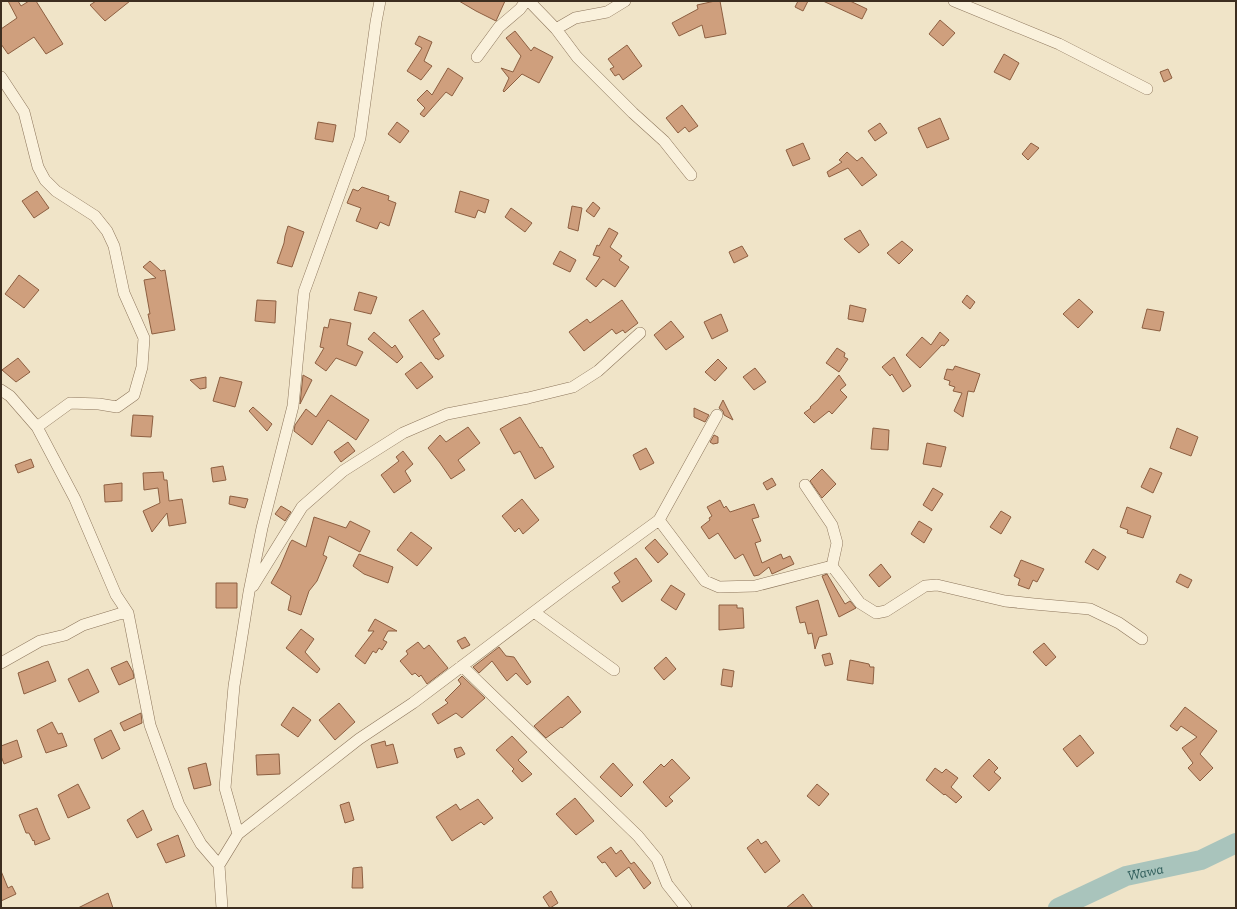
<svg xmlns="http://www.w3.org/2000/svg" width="1237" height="909" font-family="'Zilla Slab',serif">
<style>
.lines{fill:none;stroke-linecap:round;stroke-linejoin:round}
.river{stroke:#a9c4bc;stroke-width:20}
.building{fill:#cf9f7d;stroke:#8d5f41}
.street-casing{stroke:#8d765c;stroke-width:12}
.street{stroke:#faf1dc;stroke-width:11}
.labels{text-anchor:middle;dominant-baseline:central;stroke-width:3.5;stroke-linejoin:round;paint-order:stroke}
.water-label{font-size:14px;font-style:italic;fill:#2f5d5a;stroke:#f7eed8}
</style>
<rect width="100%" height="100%" fill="#f0e4c8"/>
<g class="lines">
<path class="river" id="s1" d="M 1058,908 L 1126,876 L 1201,860 L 1236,843"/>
</g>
<path class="building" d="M 8,1 L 18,1 L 21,6 L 29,1 L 36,1 L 63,44 L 46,54 L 34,37 L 8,54 L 1,44 L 1,29 L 17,18 Z
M 96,1 L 130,1 L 105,21 L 90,5 Z
M 459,1 L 505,1 L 496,21 L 476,11 Z
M 715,1 L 720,1 L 726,34 L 705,38 L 702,25 L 679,36 L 672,23 L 698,9 L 697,5 Z
M 798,1 L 808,1 L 803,11 L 795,7 Z
M 823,1 L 850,1 L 867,9 L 862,19 Z
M 940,20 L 955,33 L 943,46 L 929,34 Z
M 515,31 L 531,51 L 534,47 L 553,57 L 539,83 L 522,74 L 504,92 L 503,91 L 509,78 L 501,68 L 513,72 L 521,56 L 506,38 Z
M 419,36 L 432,42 L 424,61 L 432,66 L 421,80 L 407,71 L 422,48 L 415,44 Z
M 627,45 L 642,66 L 623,80 L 619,74 L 615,76 L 610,69 L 614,67 L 608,59 Z
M 1004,54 L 1019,63 L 1010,80 L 994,72 Z
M 448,68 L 463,78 L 452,96 L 446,92 L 424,117 L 420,114 L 425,108 L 417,100 L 427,90 L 432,95 Z
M 1168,69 L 1172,78 L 1164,82 L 1160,72 Z
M 682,105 L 698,126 L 689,132 L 685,127 L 678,133 L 666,118 Z
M 940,118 L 949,139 L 927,148 L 918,128 Z
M 318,122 L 336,125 L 333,142 L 315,139 Z
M 397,122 L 409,131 L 400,143 L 388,134 Z
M 880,123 L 887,133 L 875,141 L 868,131 Z
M 803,143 L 810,159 L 793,166 L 786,150 Z
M 1031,143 L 1039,148 L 1028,160 L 1022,154 Z
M 847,152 L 857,161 L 862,157 L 877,175 L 862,186 L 848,168 L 829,177 L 827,172 L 842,162 L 839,160 Z
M 362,187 L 389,196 L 388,200 L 396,203 L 389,226 L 380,222 L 377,229 L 356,221 L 361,208 L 347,203 L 353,189 L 358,191 Z
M 37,191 L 49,208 L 34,218 L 22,201 Z
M 460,191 L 489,200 L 485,213 L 478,210 L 475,218 L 455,212 Z
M 593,202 L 600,208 L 594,217 L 586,211 Z
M 572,206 L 582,208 L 578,231 L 568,228 Z
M 511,208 L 532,223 L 525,232 L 505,217 Z
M 288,226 L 304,232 L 292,267 L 277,263 L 284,243 L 285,236 Z
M 609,228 L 618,233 L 610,247 L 622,256 L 619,260 L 629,267 L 615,287 L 603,279 L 596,287 L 586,279 L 600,257 L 593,255 L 597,245 L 599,246 Z
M 860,230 L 869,245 L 859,253 L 844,239 Z
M 902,241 L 913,250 L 899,264 L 887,253 Z
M 742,246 L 748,256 L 734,263 L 729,252 Z
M 560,251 L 576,260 L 570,272 L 553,264 Z
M 150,261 L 161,271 L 165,270 L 175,330 L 152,334 L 148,314 L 150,314 L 144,280 L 156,278 L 143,267 Z
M 19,275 L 39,290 L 24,308 L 5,294 Z
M 359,292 L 377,297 L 371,314 L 354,310 Z
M 967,295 L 975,302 L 970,309 L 962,302 Z
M 1079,299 L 1093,312 L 1078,328 L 1063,314 Z
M 257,300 L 276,301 L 275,323 L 255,321 Z
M 622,300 L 638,323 L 625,333 L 623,330 L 616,334 L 612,329 L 584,351 L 569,332 L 587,319 L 590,323 Z
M 850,305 L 866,309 L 863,322 L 848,319 Z
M 1147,309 L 1164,312 L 1160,331 L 1142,328 Z
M 423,310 L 440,334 L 433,339 L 444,356 L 438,360 L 437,358 L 436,359 L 409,320 Z
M 721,314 L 728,331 L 712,339 L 704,322 Z
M 330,319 L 351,323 L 347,345 L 363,352 L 356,366 L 336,358 L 326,371 L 315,363 L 324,348 L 320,347 L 324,327 L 328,328 Z
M 671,321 L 684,337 L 666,350 L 654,335 Z
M 374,332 L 392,348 L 395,345 L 403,357 L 397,363 L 368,339 Z
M 940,332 L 949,340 L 944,346 L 942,345 L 920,368 L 906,355 L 922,337 L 931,345 Z
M 837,348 L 845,353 L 844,357 L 848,359 L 839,372 L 826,363 Z
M 894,357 L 911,386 L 903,392 L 892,374 L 890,376 L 882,367 Z
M 18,358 L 30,372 L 16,382 L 2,370 Z
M 718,359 L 727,368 L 715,381 L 705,372 Z
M 421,362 L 433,377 L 417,389 L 405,374 Z
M 955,366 L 980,374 L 974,392 L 968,391 L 963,417 L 954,411 L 962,393 L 953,391 L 955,387 L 949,385 L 950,381 L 944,379 L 947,369 L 953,370 Z
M 755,368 L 766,382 L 754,390 L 743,377 Z
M 303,375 L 312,380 L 300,404 Z
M 839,375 L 846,385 L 840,390 L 847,397 L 832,414 L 829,411 L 814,423 L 804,413 L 811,408 L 810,407 L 818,400 Z
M 206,377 L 206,388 L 200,389 L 190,380 Z
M 220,377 L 242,382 L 235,407 L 213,401 Z
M 331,395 L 369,420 L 356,440 L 328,420 L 312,445 L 294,431 L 295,425 L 306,409 L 316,417 Z
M 723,400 L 733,420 L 724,415 L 723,411 L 719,408 Z
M 253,407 L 272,424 L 267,431 L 249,411 Z
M 694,408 L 709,415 L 705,422 L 694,417 Z
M 133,415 L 153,416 L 151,437 L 131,436 Z
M 520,417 L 540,448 L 542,447 L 554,467 L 535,479 L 520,451 L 514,454 L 500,429 Z
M 468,427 L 480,443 L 458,460 L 465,470 L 451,479 L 440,463 L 428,448 L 440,435 L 446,442 Z
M 873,428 L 889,430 L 888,450 L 871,449 Z
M 1177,428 L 1198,437 L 1191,456 L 1170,448 Z
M 714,435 L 718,437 L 718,443 L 713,444 L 710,442 Z
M 348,442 L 355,451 L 341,462 L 334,452 Z
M 927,443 L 946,447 L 941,467 L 923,464 Z
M 646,448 L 654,463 L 640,470 L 633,455 Z
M 403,451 L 413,464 L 405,471 L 411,481 L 394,493 L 381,475 L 399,461 L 396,457 Z
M 31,459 L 34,467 L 18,473 L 15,465 Z
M 223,466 L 226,480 L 213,482 L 211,468 Z
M 1150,468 L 1162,473 L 1153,493 L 1141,487 Z
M 822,469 L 836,484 L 822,498 L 810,481 Z
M 163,472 L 164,480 L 167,480 L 169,501 L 182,499 L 186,523 L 169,526 L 167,513 L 152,532 L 143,511 L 160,503 L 158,488 L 144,490 L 143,473 Z
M 772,478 L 776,485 L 767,490 L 763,483 Z
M 122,483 L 122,501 L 105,502 L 104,485 Z
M 933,488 L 943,494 L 932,511 L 923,505 Z
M 230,496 L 248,499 L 245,508 L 229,504 Z
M 522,499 L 539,520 L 523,534 L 519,528 L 515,532 L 502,516 Z
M 720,500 L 724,508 L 726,506 L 730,512 L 754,504 L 759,517 L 752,519 L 761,541 L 755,543 L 762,563 L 781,554 L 783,559 L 790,556 L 794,564 L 772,574 L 769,567 L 759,575 L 754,576 L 743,554 L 735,559 L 718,533 L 709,539 L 701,527 L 710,520 L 709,518 L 712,516 L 707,507 Z
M 281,506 L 291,512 L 285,521 L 275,514 Z
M 1127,507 L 1151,516 L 1143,538 L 1127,533 L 1128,530 L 1120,527 Z
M 1001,511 L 1011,517 L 1001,534 L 990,527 Z
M 314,517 L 346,528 L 350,521 L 370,531 L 360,552 L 329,536 L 323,555 L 327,557 L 317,581 L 309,591 L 301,615 L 288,610 L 291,596 L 271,583 L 280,567 L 290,543 L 292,540 L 306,547 Z
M 919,521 L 932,529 L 924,543 L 911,534 Z
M 411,532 L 432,548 L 417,566 L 397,550 Z
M 655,539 L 668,554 L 658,563 L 645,548 Z
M 1093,549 L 1106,557 L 1098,570 L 1085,562 Z
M 359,554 L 393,567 L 388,583 L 364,574 L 353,566 Z
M 636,558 L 652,581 L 622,602 L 612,587 L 620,582 L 614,573 Z
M 1021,560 L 1044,569 L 1037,582 L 1033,580 L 1029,589 L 1018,585 L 1020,579 L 1014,576 Z
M 881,564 L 891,577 L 879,587 L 869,575 Z
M 827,574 L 845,604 L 850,601 L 856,608 L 839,617 L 822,576 Z
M 1180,574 L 1192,580 L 1188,588 L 1176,582 Z
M 216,583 L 237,583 L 237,608 L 216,608 Z
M 671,585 L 685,594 L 676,610 L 661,600 Z
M 818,600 L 827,635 L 819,637 L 815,649 L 812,633 L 808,634 L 805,622 L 800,623 L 796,607 Z
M 719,605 L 737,605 L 737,608 L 743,608 L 744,628 L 719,630 Z
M 375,619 L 397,631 L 388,631 L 383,640 L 387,642 L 382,650 L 379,648 L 376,653 L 373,651 L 365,664 L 355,656 L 374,631 L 368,631 Z
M 301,629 L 314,639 L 305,652 L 320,669 L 317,673 L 286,648 Z
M 465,637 L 470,645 L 462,649 L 457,641 Z
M 418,642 L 424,649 L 429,645 L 448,668 L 427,684 L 421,675 L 419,677 L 415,673 L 412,675 L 400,661 L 408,654 L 406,651 Z
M 1044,643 L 1056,657 L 1046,666 L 1033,652 Z
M 499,647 L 506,656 L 514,657 L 531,682 L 527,685 L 516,673 L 507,681 L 492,661 L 479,673 L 473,667 Z
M 830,653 L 833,664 L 825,666 L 822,655 Z
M 666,657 L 676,669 L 664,680 L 654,668 Z
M 850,660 L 869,664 L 870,667 L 874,667 L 873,684 L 847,680 Z
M 48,661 L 56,681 L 24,694 L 18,673 Z
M 127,661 L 133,672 L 134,678 L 119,685 L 111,668 Z
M 88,669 L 99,692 L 79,702 L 68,679 Z
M 723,669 L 734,671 L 732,687 L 721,685 Z
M 462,676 L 485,698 L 462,718 L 456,713 L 438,724 L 432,714 L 448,703 L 445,700 L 461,684 L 458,680 Z
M 568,696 L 581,712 L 562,728 L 561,727 L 546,738 L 534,726 Z
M 339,703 L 355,722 L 335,740 L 319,720 Z
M 293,707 L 311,720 L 298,737 L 281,725 Z
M 1185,707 L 1217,731 L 1200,754 L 1213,768 L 1200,781 L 1188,768 L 1193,763 L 1182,748 L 1197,737 L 1181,726 L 1177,731 L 1170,726 Z
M 141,713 L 142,723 L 124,731 L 120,723 Z
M 52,722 L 58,734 L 62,733 L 67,746 L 46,753 L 37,730 Z
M 111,730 L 120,749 L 102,759 L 94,739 Z
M 1080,735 L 1094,753 L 1077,767 L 1063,749 Z
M 512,736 L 527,752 L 518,760 L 532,774 L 522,782 L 512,771 L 514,769 L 496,750 Z
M 17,740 L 22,757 L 4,764 L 1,756 L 1,746 Z
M 385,741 L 386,746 L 393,744 L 398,763 L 377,768 L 371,745 Z
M 461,747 L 465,754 L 457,758 L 454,749 Z
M 279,754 L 280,774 L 257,775 L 256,755 Z
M 672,759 L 690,778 L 669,797 L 673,801 L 666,807 L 643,782 L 661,764 L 664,767 Z
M 989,759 L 998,768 L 994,772 L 1001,778 L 989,791 L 973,776 Z
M 206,763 L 211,785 L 194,789 L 188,768 Z
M 613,763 L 633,785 L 621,797 L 600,777 Z
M 935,768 L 942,773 L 946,769 L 958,778 L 951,787 L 962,797 L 956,803 L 945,794 L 944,795 L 926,780 Z
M 78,784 L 90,808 L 68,818 L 58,795 Z
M 817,784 L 829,794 L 819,806 L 807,796 Z
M 575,798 L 594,821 L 576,835 L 556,814 Z
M 478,799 L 493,818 L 484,825 L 481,822 L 452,841 L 436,817 L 456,804 L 460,810 Z
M 349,802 L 354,820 L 345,823 L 340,805 Z
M 37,808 L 46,831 L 50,839 L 35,845 L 34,840 L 33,841 L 29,833 L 26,833 L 19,815 Z
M 143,810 L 152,830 L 137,838 L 127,820 Z
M 178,835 L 185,856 L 166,863 L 157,844 Z
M 758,839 L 761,844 L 766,841 L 780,861 L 765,873 L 747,848 Z
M 611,847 L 616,854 L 621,850 L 631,864 L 634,862 L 651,883 L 644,889 L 629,867 L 616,877 L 605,862 L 602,863 L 597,857 Z
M 362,867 L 363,888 L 352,888 L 353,868 Z
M 1,871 L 8,888 L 12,886 L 16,894 L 1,901 Z
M 551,891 L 558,903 L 550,908 L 543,897 Z
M 108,893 L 113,908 L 78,908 Z
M 803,894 L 813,908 L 786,908 Z"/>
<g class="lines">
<defs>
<path id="street" d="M 529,1 L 556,29 L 577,57 L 633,113 L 664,141 L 691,175
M 954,1 L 1059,44 L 1147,89
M 556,29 L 575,18 L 607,12 L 625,1
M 477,57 L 499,27 L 520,9 L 526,1
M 1,77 L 24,112 L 38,167 L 45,180 L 56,191 L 95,216 L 107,231 L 114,246 L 124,293 L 144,338 L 142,367 L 134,395 L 117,407 L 99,404 L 70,403 L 37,427
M 1,390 L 10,396 L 37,427 L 75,499 L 116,595 L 128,613 L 150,725 L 179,805 L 201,844 L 219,865
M 659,520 L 705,581 L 719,587 L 755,586 L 832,566 L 837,543 L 832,525 L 805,485
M 832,566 L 860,603 L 876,613 L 886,611 L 925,586 L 937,585 L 1005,601 L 1034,604 L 1090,609 L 1119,623 L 1142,639
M 253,586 L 302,507 L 343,471 L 403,433 L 447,414 L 528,398 L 573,387 L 598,371 L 640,333
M 534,612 L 614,670
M 1,663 L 40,641 L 65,635 L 83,625 L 119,614 L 128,613
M 462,666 L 638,836 L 657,859 L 667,884 L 686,908
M 238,834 L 359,739 L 413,703 L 567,587 L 659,520 L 717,415
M 222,908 L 219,865 L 238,834 L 225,788 L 234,686 L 249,592 L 262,528 L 293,406 L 304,292 L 360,138 L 376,22 L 380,1"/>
</defs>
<use href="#street" class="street-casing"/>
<use href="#street" class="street"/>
</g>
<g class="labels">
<g class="water-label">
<text stroke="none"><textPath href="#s1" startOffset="95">Wawa</textPath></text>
</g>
</g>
<rect width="1237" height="909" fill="none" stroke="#3d2e20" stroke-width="4"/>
</svg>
